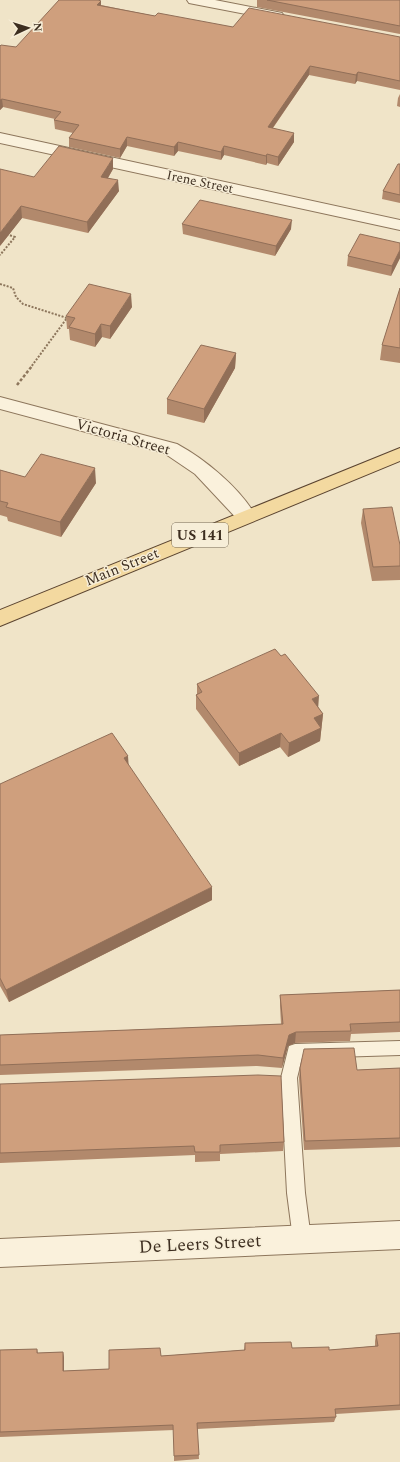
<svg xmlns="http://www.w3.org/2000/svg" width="400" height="1462" font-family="Spectral,serif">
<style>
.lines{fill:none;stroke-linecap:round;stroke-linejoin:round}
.lane-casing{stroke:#8d765c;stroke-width:2}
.street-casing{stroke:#8d765c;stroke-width:2}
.primary-casing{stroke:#5b4430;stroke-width:2}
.path-far1{stroke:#8d765c;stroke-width:2;stroke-dasharray:2 1.5;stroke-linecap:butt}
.path{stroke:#8d765c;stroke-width:2.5;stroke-dasharray:3 2;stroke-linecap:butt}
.lane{fill:#faf1dc;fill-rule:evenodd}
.street{fill:#faf1dc;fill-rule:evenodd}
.primary{fill:#f3d9a0;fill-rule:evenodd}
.wall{fill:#b2896c}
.shaded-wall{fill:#916f58}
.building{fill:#cf9f7d;stroke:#916f58}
.labels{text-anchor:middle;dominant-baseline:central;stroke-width:3;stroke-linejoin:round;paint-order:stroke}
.far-street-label{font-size:13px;fill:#3d2e20;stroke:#f7eed8}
.shield{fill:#f7eed8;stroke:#756857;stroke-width:1}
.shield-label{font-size:14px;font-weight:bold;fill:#3d2e20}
.street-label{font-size:15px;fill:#3d2e20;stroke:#f7eed8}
.near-street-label{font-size:18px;fill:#3d2e20;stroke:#f7eed8}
</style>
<rect width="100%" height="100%" fill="#f0e4c8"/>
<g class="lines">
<defs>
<path id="lane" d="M 400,1041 L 400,1055 L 302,1058 L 297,1078 L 305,1193 L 311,1239 L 308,1245 L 302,1248 L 296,1245 L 293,1239 L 287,1193 L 281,1078 L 289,1046 L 295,1044 Z"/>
<path id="street" d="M 187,0 L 215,0 L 277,12 L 282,13 L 284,16 L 282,19 L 277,20 L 194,4 L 189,3 Z
M 0,133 L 400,220 L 400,230 L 0,143 Z
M 0,397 L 177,444 C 206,460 239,487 256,516 L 253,521 L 246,523 L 239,521 L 195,474 L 164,453 L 0,409 Z
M 400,1221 L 400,1249 L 0,1267 L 0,1239 Z"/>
<path id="primary" d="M 400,448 L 400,461 L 0,626 L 0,610 Z"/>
</defs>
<use href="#lane" class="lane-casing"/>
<use href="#street" class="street-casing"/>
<use href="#primary" class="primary-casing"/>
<path class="path-far1" d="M 0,232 L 15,237 L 0,255
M 0,284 L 13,288 L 16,297 L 23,304 L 67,318 L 31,367"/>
<path class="path" d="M 17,385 L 32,366"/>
<use href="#lane" class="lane"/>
<use href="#street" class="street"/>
<use href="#primary" class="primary"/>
</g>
<path class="wall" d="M 257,0 L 400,0 L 400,34 L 257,7 Z
M 101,1 L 101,5 L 155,16 L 233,27 L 400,37 L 400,90 L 357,81 L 355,84 L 309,75 L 273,128 L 294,142 L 278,166 L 267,163 L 266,165 L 224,155 L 221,160 L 178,151 L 174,156 L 127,146 L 120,158 L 69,147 L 69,138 L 73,133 L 55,129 L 54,120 L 55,119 L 3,107 L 0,110 L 0,46 L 16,47 Z
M 400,94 L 400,107 L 397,106 L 398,98 Z
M 400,164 L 400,203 L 382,199 L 383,191 Z
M 113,169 L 108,178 L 119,191 L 88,233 L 22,218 L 0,246 L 34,177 Z
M 182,224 L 291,229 L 275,256 L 183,234 Z
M 400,243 L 400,258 L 391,276 L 347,266 L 348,256 Z
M 400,288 L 400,363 L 380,360 L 382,345 Z
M 132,307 L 110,339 L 102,337 L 95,347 L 70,340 L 69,329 L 67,329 L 66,316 Z
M 236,353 L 235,368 L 204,423 L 167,414 L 167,399 Z
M 0,470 L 25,477 L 96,483 L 61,537 L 8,521 L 7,517 L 0,515 Z
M 363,509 L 400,545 L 400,580 L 372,581 L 361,523 Z
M 197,684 L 318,707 L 323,714 L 320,741 L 288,757 L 280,747 L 239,766 L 196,709 L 196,695 L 197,694 Z
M 128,756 L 128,765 L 212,900 L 9,1002 L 0,986 L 0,784 Z
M 400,990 L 400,1032 L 351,1034 L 350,1041 L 295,1043 L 288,1046 L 282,1068 L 257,1066 L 0,1075 L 0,1035 L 281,1024 L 280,1006 L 280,995 Z
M 300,1068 L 357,1070 L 400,1068 L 400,1147 L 304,1150 L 299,1078 Z
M 0,1084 L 284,1142 L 283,1151 L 220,1154 L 220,1161 L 195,1162 L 195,1155 L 0,1163 Z
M 400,1333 L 400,1410 L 336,1414 L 336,1417 L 334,1422 L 197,1429 L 199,1459 L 174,1461 L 174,1430 L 0,1437 L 0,1350 L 37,1349 L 38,1353 L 63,1352 L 64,1358 L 64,1371 L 109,1369 L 161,1356 L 244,1350 L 245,1343 L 292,1348 L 329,1350 L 375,1346 L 375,1341 L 376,1335 Z"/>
<path class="shaded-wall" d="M 101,1 L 101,9 L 97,5 Z
M 310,66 L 309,75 L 267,136 L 268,127 Z
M 358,72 L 357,81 L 355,84 L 356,75 Z
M 2,99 L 3,107 L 0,110 L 0,100 Z
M 294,133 L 294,142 L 278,166 L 278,157 Z
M 127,137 L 127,146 L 120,158 L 120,149 Z
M 178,142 L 178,151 L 174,156 L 174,147 Z
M 224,146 L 224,155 L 221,160 L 221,152 Z
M 267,154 L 267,163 L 266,165 L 266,156 Z
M 113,158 L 113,169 L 102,188 L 101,177 Z
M 118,180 L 119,191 L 88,233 L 87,222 Z
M 21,206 L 22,218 L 0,246 L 0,233 Z
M 292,220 L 291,229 L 275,256 L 276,246 Z
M 400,250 L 400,258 L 391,276 L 392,266 Z
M 131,294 L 132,307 L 110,339 L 110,326 Z
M 101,324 L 102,337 L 95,347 L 95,334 Z
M 236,353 L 235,368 L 204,423 L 204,409 Z
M 95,468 L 96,483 L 61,537 L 60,522 Z
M 319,696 L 318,710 L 312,699 Z
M 323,714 L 320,741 L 288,757 L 289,743 L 314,718 Z
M 281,733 L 280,747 L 239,766 L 239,753 Z
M 128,756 L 129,770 L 124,758 Z
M 212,887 L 212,900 L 9,1002 L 6,990 Z
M 296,1032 L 295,1043 L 288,1046 L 282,1068 L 283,1058 L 289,1035 Z
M 63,1352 L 64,1358 L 64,1377 L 63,1371 Z"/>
<path class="building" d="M 59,0 L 98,0 L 101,1 L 97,5 L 155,16 L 158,13 L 233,27 L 249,8 L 400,37 L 400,81 L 358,72 L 356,75 L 310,66 L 268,127 L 294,133 L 278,157 L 267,154 L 266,156 L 224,146 L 221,152 L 178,142 L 174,147 L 127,137 L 120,149 L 69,138 L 79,125 L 54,120 L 61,112 L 2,99 L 0,100 L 0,46 L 1,45 L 16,47 Z
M 267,0 L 400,0 L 400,26 Z
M 59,146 L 113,158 L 101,177 L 118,180 L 87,222 L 21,206 L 0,233 L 0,169 L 34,177 Z
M 398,164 L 400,164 L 400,195 L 383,191 Z
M 200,200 L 292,220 L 276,246 L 182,224 Z
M 360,234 L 400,243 L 400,250 L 392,266 L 348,256 Z
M 89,284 L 131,294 L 110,326 L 101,324 L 95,334 L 69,327 L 75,318 L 66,316 Z
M 400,288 L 400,348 L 382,345 Z
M 201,345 L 236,353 L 204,409 L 167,399 Z
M 41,454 L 95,468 L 60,522 L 6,507 L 8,503 L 0,501 L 0,470 L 25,477 Z
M 392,507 L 400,545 L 400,566 L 373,567 L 363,509 Z
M 275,649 L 281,656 L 285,654 L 319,696 L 312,699 L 323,714 L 314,718 L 321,728 L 289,743 L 281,733 L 239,753 L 196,695 L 202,692 L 197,684 Z
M 112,733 L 128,756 L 124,758 L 212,887 L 6,990 L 0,978 L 0,784 Z
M 400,990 L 400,1022 L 350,1024 L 351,1031 L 296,1032 L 289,1035 L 283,1058 L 258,1055 L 0,1065 L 0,1035 L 283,1024 L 280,995 Z
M 354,1048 L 357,1070 L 400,1068 L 400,1138 L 305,1141 L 300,1068 L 304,1049 Z
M 258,1075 L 281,1076 L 284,1142 L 220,1145 L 220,1152 L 195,1152 L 194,1146 L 0,1153 L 0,1084 Z
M 400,1333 L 400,1405 L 335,1409 L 336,1417 L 197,1423 L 199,1455 L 174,1456 L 173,1425 L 0,1432 L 0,1350 L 37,1349 L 37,1353 L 63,1352 L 63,1371 L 109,1369 L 109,1350 L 160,1348 L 161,1356 L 245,1350 L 245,1343 L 291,1342 L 292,1348 L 329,1347 L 329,1350 L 378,1346 L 376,1335 Z"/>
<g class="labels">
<g class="far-street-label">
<text transform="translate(200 182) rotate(12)">Irene Street</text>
</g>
<rect class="shield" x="172" y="523" width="56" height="24" rx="3"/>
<g class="shield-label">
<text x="200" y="535">US 141</text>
</g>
<g class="street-label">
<text transform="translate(123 437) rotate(16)">Victoria Street</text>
<text transform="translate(122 567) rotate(-22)">Main Street</text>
</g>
<g class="near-street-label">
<text transform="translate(200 1244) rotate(-3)">De Leers Street</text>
</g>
</g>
<g transform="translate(28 28) rotate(86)" stroke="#f7eed8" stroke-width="3" paint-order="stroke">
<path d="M0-3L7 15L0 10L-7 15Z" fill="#3d2e20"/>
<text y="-6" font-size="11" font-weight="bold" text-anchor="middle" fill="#3d2e20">N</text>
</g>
</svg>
